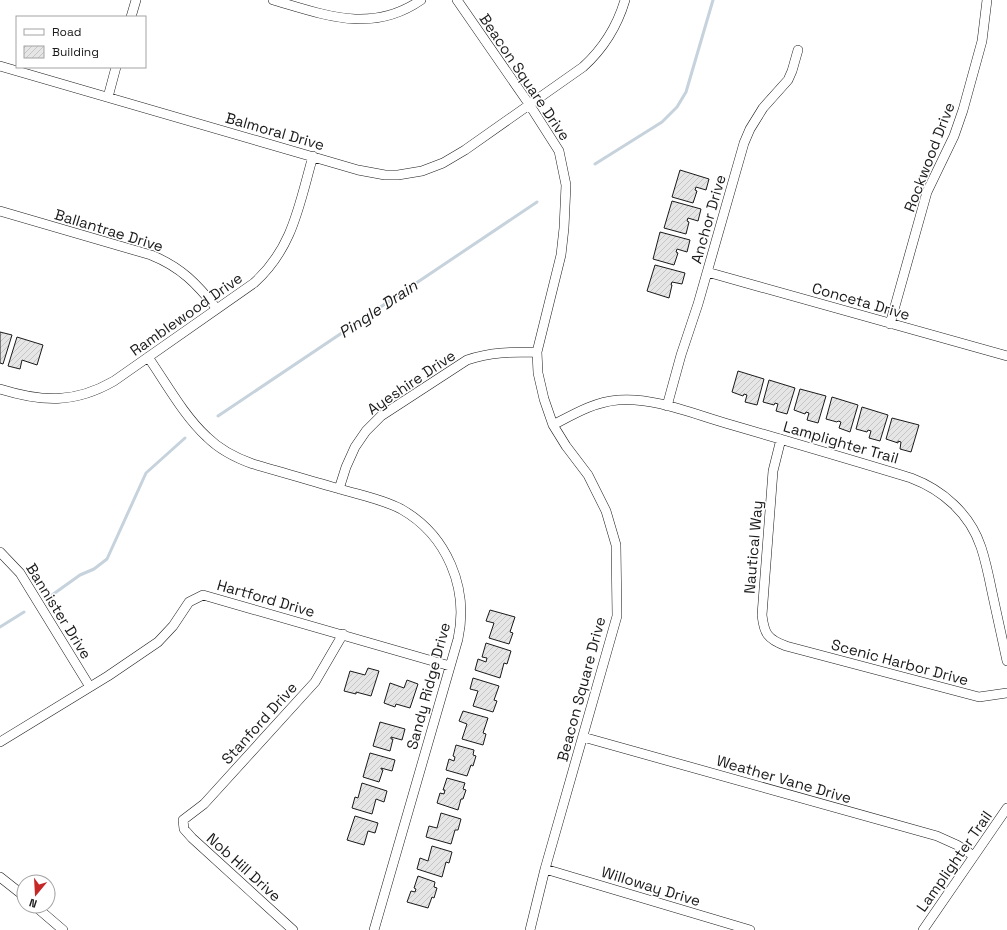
<svg xmlns="http://www.w3.org/2000/svg" width="1007" height="930" font-family="'Space Grotesk',sans-serif">
<style>
.lines{fill:none;stroke-linecap:round;stroke-linejoin:round}
.stream{stroke:#c6d2dc;stroke-width:3}
.building{fill:url(#building-hatch);stroke:#1a1a1a}
.minor-casing{stroke:#1a1a1a;stroke-width:10}
.minor{stroke:#fff;stroke-width:9}
.labels{text-anchor:middle;dominant-baseline:central;stroke-width:3;stroke-linejoin:round;paint-order:stroke}
.street-label{font-size:15px;fill:#1a1a1a;stroke:#fff}
.water-label{font-size:16px;font-style:italic;fill:#1a1a1a;stroke:#fff}
</style>
<defs>
<pattern id="building-hatch" width="6" height="6" patternUnits="userSpaceOnUse"><rect width="6" height="6" fill="#e6e6e6"/><path d="M-1 1l2-2M0 6l6-6M5 7l2-2" fill="none" stroke="#c5c5c5"/></pattern>
</defs>
<rect width="100%" height="100%" fill="#fff"/>
<g class="lines">
<path class="stream" d="M 595,164 L 662,122 L 677,107 L 686,92 L 713,0
M 218,416 L 537,202
M 52,595 L 80,575 L 94,569 L 107,559 L 146,473 L 185,438
M 0,627 L 24,612"/>
</g>
<path class="building" d="M 680,170 L 709,179 L 706,190 L 696,187 L 695,190 L 697,191 L 693,203 L 672,197 Z
M 672,201 L 701,209 L 698,221 L 688,218 L 687,221 L 689,222 L 686,234 L 664,228 Z
M 660,232 L 690,240 L 687,252 L 677,249 L 676,252 L 678,253 L 674,265 L 653,259 Z
M 655,265 L 685,273 L 682,284 L 672,282 L 671,285 L 672,285 L 669,298 L 647,291 Z
M 0,332 L 12,335 L 3,364 L 0,363 Z
M 17,337 L 43,345 L 37,365 L 22,360 L 20,369 L 8,366 Z
M 738,371 L 764,379 L 757,405 L 745,402 L 747,395 L 744,394 L 743,396 L 732,392 Z
M 769,380 L 795,388 L 787,414 L 776,411 L 778,404 L 775,403 L 774,405 L 763,402 Z
M 800,389 L 826,396 L 818,423 L 807,420 L 809,413 L 806,412 L 805,414 L 794,410 Z
M 832,397 L 858,405 L 850,432 L 839,428 L 841,422 L 838,421 L 837,422 L 826,419 Z
M 862,407 L 888,415 L 880,441 L 869,438 L 871,431 L 868,430 L 867,432 L 856,429 Z
M 892,418 L 919,425 L 911,452 L 900,449 L 901,442 L 898,441 L 898,443 L 886,439 Z
M 490,610 L 515,617 L 510,632 L 513,633 L 509,644 L 489,638 L 494,623 L 486,621 Z
M 486,643 L 511,651 L 507,664 L 504,663 L 500,678 L 475,670 L 478,659 L 486,662 L 487,658 L 482,657 Z
M 368,668 L 379,671 L 371,696 L 356,692 L 356,694 L 344,691 L 350,671 L 365,675 Z
M 473,678 L 499,686 L 494,700 L 497,701 L 493,712 L 473,706 L 478,691 L 470,689 Z
M 407,680 L 418,684 L 410,708 L 396,704 L 395,707 L 384,703 L 390,683 L 404,688 Z
M 463,711 L 488,718 L 483,733 L 486,734 L 483,745 L 462,739 L 467,724 L 459,721 Z
M 380,722 L 405,729 L 402,740 L 391,737 L 391,739 L 393,739 L 390,751 L 373,746 Z
M 456,745 L 474,750 L 473,755 L 476,756 L 473,766 L 471,765 L 467,776 L 446,770 L 449,759 L 454,761 L 455,757 L 453,756 Z
M 370,753 L 395,760 L 392,771 L 381,768 L 381,769 L 383,770 L 379,782 L 363,777 Z
M 447,778 L 465,783 L 463,789 L 466,790 L 463,799 L 461,799 L 458,810 L 437,803 L 440,793 L 444,794 L 445,790 L 443,790 Z
M 362,783 L 387,791 L 384,802 L 376,799 L 372,814 L 352,808 L 355,797 L 358,798 Z
M 441,813 L 461,819 L 458,830 L 455,830 L 451,844 L 426,837 L 429,826 L 437,828 Z
M 355,816 L 378,823 L 375,833 L 368,831 L 364,845 L 347,840 Z
M 432,846 L 452,852 L 449,863 L 446,862 L 442,877 L 417,869 L 420,858 L 428,861 Z
M 418,876 L 435,882 L 434,887 L 437,888 L 434,898 L 432,897 L 428,908 L 407,902 L 411,891 L 415,892 L 416,889 L 414,888 Z"/>
<g class="lines">
<defs>
<path id="minor" d="M 273,0 C 325,15 372,34 421,0
M 457,0 L 529,104 L 559,151 L 566,185 L 564,228 L 561,255 L 537,352 L 538,373 L 544,399 L 553,425 L 566,446 L 588,475 L 606,511 L 616,545 L 617,616 L 545,869 L 530,930
M 131,17 L 136,0
M 0,66 L 358,170 L 385,175 L 398,175 L 422,171 L 443,163 L 465,150 L 583,67 C 604,48 617,27 625,0
M 108,97 L 116,67
M 0,211 L 151,255 C 181,267 197,284 217,309
M 707,272 L 1007,356
M 890,324 L 927,192 L 954,136 L 963,110 L 982,41 L 987,0
M 148,357 C 166,383 184,416 207,437 C 220,450 236,458 253,464 C 282,472 311,481 340,489 C 360,495 382,499 401,509 C 447,535 469,588 458,639 L 374,930
M 0,389 C 42,402 74,404 114,381 L 254,283 C 293,248 299,205 313,156
M 667,406 L 681,355 L 698,304 L 744,143 L 750,129 L 763,108 L 788,80 L 792,71 L 798,50
M 553,425 C 574,414 594,402 618,400 C 653,397 691,413 725,423 C 787,441 849,459 911,478 C 943,490 970,514 981,547 C 986,562 989,577 992,592 C 997,615 1002,638 1007,661
M 781,439 L 773,471 L 762,615 C 764,633 767,639 786,646 L 979,697 L 1007,693
M 339,489 L 346,467 L 355,447 L 366,431 L 381,416 L 467,360 C 490,352 512,352 537,352
M 0,552 L 20,573 L 90,687
M 583,737 L 937,836 L 957,845 L 974,856
M 0,742 L 108,676 L 158,642 L 173,626 L 189,602 L 203,595 L 450,666
M 545,869 L 750,930
M 0,877 L 24,896
M 35,906 L 63,930
M 293,930 L 192,838 L 184,829 L 183,820 L 204,804 L 315,682 L 343,634
M 923,930 L 1007,808"/>
</defs>
<use href="#minor" class="minor-casing"/>
<use href="#minor" class="minor"/>
</g>
<g class="labels">
<g class="street-label">
<text transform="translate(525 77) rotate(56)">Beacon Square Drive</text>
<text transform="translate(275 131) rotate(16)">Balmoral Drive</text>
<text transform="translate(929 157) rotate(-69)">Rockwood Drive</text>
<text transform="translate(708 219) rotate(-74)">Anchor Drive</text>
<text transform="translate(109 230) rotate(17)">Ballantrae Drive</text>
<text transform="translate(861 301) rotate(16)">Conceta Drive</text>
<text transform="translate(186 314) rotate(-35)">Ramblewood Drive</text>
<text transform="translate(411 382) rotate(-34)">Ayeshire Drive</text>
<text transform="translate(841 442) rotate(16)">Lamplighter Trail</text>
<text transform="translate(753 547) rotate(-85)">Nautical Way</text>
<text transform="translate(266 598) rotate(16)">Hartford Drive</text>
<text transform="translate(59 611) rotate(58)">Bannister Drive</text>
<text transform="translate(900 662) rotate(15)">Scenic Harbor Drive</text>
<text transform="translate(428 686) rotate(-75)">Sandy Ridge Drive</text>
<text transform="translate(581 689) rotate(-75)">Beacon Square Drive</text>
<text transform="translate(259 723) rotate(-48)">Stanford Drive</text>
<text transform="translate(784 779) rotate(16)">Weather Vane Drive</text>
<text transform="translate(954 861) rotate(-55)">Lamplighter Trail</text>
<text transform="translate(244 867) rotate(42)">Nob Hill Drive</text>
<text transform="translate(651 886) rotate(17)">Willoway Drive</text>
</g>
<g class="water-label">
<text transform="translate(378 309) rotate(-34)">Pingle Drain</text>
</g>
</g>
<rect x="16" y="16" width="130" height="52" fill="#ffffff" stroke="#a3a3a3"/>
<rect x="24" y="29" width="20" height="6" fill="#ffffff" stroke="#a3a3a3"/>
<text x="52" y="36" font-size="12" fill="#1a1a1a">Road</text>
<rect x="24" y="46" width="20" height="12" fill="url(#building-hatch)" stroke="#a3a3a3"/>
<text x="52" y="56" font-size="12" fill="#1a1a1a">Building</text>
<g transform="translate(36 894) rotate(198)"><circle r="19" fill="#ffffff" stroke="#a3a3a3"/>
<path d="M0-3L7 15L0 10L-7 15Z" fill="#c62828"/>
<text y="-6" font-size="11" font-weight="bold" text-anchor="middle" fill="#1a1a1a">N</text>
</g>
</svg>
